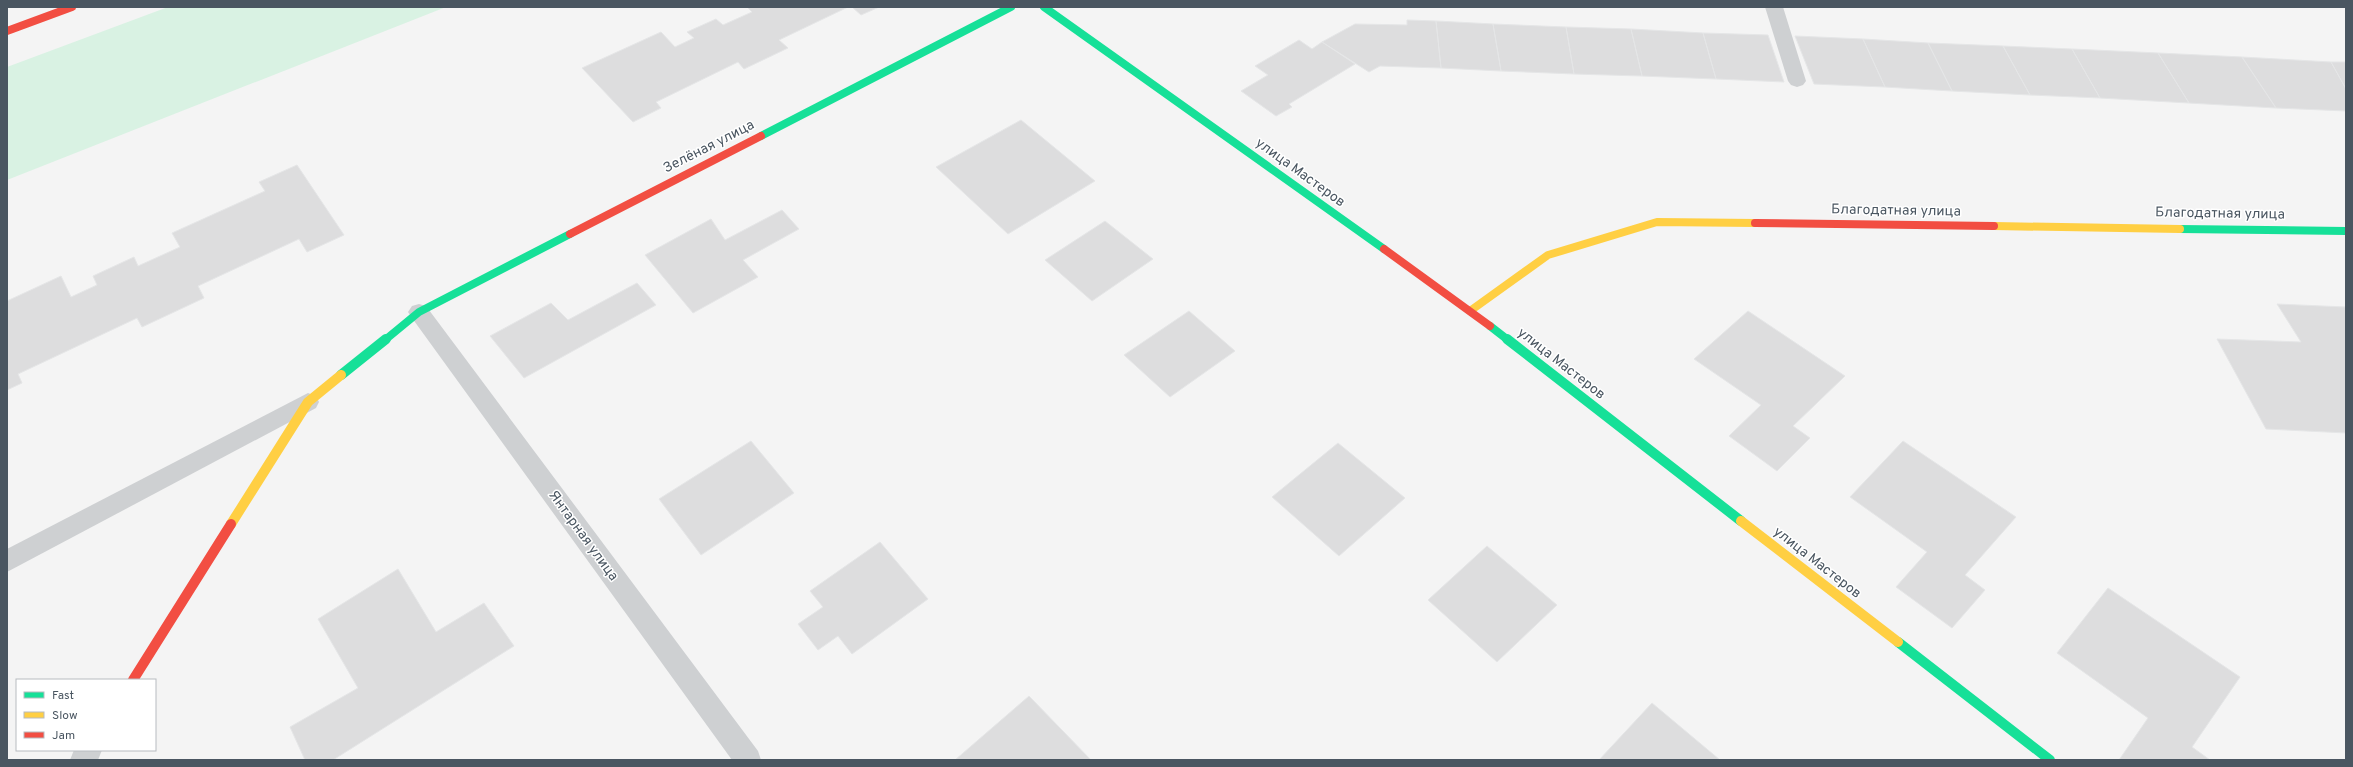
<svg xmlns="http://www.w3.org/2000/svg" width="2353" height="767" font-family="Overpass,sans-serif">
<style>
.green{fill:#d9f2e3}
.building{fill:#ddddde;stroke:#e5e6e7}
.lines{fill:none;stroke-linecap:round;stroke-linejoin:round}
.lane{fill:#ced0d2;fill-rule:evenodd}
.street{fill:#ced0d2;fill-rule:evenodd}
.fast-far1{stroke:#16e098;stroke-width:8}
.fast{stroke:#16e098;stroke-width:10}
.slow-far1{stroke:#ffcf43;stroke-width:8}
.slow{stroke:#ffcf43;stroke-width:10}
.jam-far1{stroke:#f24e42;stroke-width:8}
.jam{stroke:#f24e42;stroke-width:10}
.labels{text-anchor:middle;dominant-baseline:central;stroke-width:3;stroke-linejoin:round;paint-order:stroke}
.street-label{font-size:14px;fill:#4a5661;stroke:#fff}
</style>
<rect width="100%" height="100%" fill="#f4f4f4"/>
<path class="green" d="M 168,7 L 446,7 L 7,180 L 7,67 Z"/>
<path class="building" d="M 747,7 L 848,7 L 779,40 L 788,48 L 744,69 L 738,62 L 656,102 L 661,108 L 633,122 L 582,68 L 661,32 L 675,47 L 694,38 L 687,32 L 716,19 L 723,25 L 752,12 Z
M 852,7 L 879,7 L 861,15 Z
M 1407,20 L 1436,21 L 1441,68 L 1380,66 L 1369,72 L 1322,42 L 1355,24 L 1407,25 Z
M 1436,21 L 1493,24 L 1501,71 L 1441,68 Z
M 1493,24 L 1566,27 L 1574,74 L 1501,71 Z
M 1566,27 L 1631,29 L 1642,76 L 1574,74 Z
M 1631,29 L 1703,33 L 1716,79 L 1642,76 Z
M 1703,33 L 1768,35 L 1784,82 L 1716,79 Z
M 1795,36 L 1863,39 L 1885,87 L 1814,84 Z
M 1863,39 L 1928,43 L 1952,91 L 1885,87 Z
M 1299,40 L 1312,49 L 1322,42 L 1355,64 L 1289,104 L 1292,107 L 1276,116 L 1241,91 L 1268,75 L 1255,66 Z
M 1928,43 L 2003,46 L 2030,95 L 1952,91 Z
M 2003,46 L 2072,49 L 2100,98 L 2030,95 Z
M 2072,49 L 2158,53 L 2189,103 L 2100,98 Z
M 2158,53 L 2242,57 L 2276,108 L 2189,103 Z
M 2242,57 L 2331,62 L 2346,89 L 2346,111 L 2276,108 Z
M 2331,62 L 2346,62 L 2346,89 Z
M 1021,120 L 1095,181 L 1008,234 L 936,167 Z
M 297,165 L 344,235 L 307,252 L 299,239 L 198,286 L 204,298 L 142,327 L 137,318 L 18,374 L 22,383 L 7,390 L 7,301 L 61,276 L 71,297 L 97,285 L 93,276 L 134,257 L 138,266 L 180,247 L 172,233 L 265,191 L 259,182 Z
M 782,210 L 799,229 L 743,260 L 758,277 L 693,313 L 645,255 L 711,219 L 725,240 Z
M 1105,221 L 1153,259 L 1092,301 L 1045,260 Z
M 637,283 L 656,305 L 524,378 L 490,336 L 551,303 L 568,320 Z
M 2277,304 L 2346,307 L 2346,433 L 2266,429 L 2217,339 L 2301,342 Z
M 1189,311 L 1235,351 L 1170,397 L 1124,355 Z
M 1748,311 L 1845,376 L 1793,426 L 1810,438 L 1777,471 L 1729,436 L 1761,405 L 1694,359 Z
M 751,441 L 794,493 L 701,555 L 659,499 Z
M 1903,441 L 2016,517 L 1965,575 L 1985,590 L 1952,628 L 1896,587 L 1927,552 L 1850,497 Z
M 1338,443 L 1405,498 L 1339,556 L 1272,497 Z
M 880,542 L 928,599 L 852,654 L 838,636 L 818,650 L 798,624 L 823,607 L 810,591 Z
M 1487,546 L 1557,605 L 1497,662 L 1428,600 Z
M 398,569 L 436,632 L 484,603 L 514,646 L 333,760 L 305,760 L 290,727 L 358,688 L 318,619 Z
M 2108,588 L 2240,677 L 2192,747 L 2210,760 L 2119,760 L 2148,718 L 2057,653 Z
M 1029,696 L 1091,760 L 955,760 Z
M 1652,703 L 1720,760 L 1599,760 Z"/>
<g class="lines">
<path class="lane" d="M 308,393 L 316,396 L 319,402 L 316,408 L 7,572 L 7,549 Z"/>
<path class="street" d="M 1765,7 L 1783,7 L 1806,81 L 1803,85 L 1797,87 L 1791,85 L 1788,81 Z
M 419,304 L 426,306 L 758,751 L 761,760 L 732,760 L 412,318 L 408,312 L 412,306 Z
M 74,750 L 102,750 L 98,760 L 70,760 Z"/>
<path class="fast-far1" d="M 1044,7 L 1384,249
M 761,136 L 1011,7
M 2180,229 L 2346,231
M 1490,326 L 1508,340
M 385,340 L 419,312 L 570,234"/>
<path class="fast" d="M 1507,339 L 1741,521
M 341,375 L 386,339
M 1898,642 L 2050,760"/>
<path class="slow-far1" d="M 1994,226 L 2180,229
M 1470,311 L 1548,255 L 1657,222 L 1755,223"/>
<path class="slow" d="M 1741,521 L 1898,642
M 231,524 L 308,402 L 341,375"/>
<path class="jam-far1" d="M 7,31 L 72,7
M 1755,223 L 1994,226
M 570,234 L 761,136
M 1384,249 L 1490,326"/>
<path class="jam" d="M 133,680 L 231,524"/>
</g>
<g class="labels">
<g class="street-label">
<text transform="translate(709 147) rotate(-27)">Зелёная улица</text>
<text transform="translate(1300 173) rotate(36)">улица Мастеров</text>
<text transform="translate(1896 211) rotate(1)">Благодатная улица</text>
<text transform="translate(2220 214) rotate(1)">Благодатная улица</text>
<text transform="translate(1561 364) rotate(38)">улица Мастеров</text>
<text transform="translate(583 536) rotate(54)">Янтарная улица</text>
<text transform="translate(1817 563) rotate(38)">улица Мастеров</text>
</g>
</g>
<rect width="2353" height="767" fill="none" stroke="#4a5661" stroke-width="16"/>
<rect x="16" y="679" width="140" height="72" fill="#ffffff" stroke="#b7bbc0"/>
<rect x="24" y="692" width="20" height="6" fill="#16e098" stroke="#b7bbc0"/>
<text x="52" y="699" font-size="12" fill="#4a5661">Fast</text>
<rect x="24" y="712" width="20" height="6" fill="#ffcf43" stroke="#b7bbc0"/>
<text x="52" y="719" font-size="12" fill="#4a5661">Slow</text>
<rect x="24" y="732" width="20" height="6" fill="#f24e42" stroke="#b7bbc0"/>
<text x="52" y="739" font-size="12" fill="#4a5661">Jam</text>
</svg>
